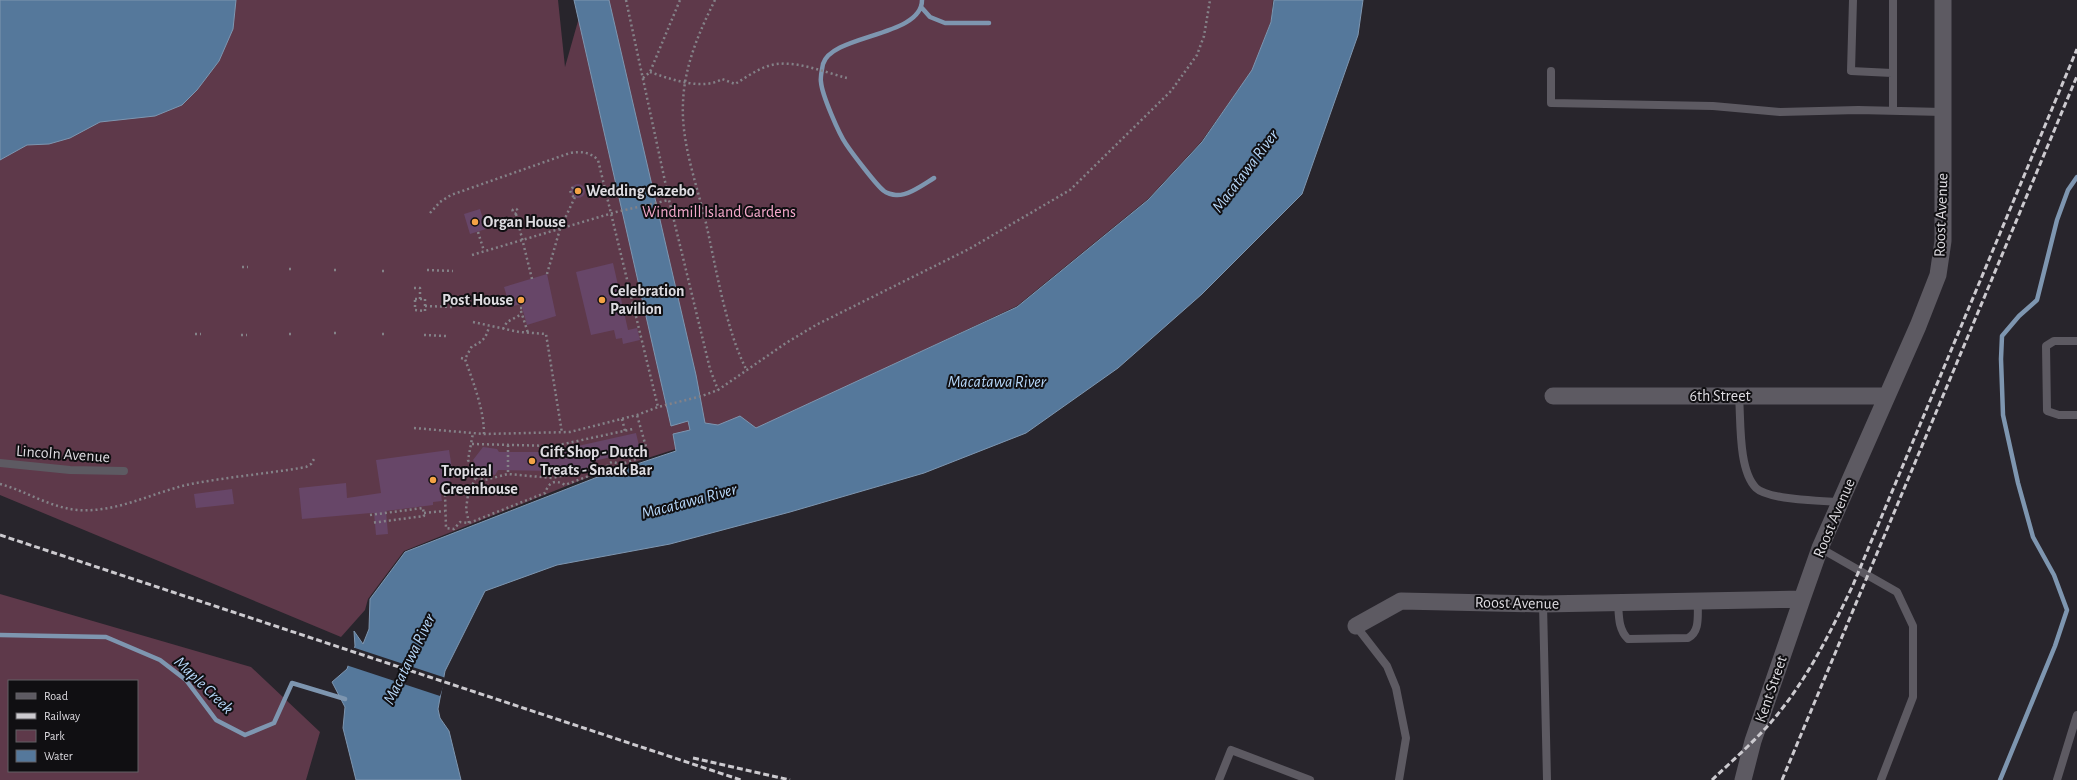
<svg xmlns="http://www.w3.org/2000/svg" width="2077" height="780" font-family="'Alegreya Sans',sans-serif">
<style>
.green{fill:#5e394a;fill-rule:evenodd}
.water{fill:#55789b;stroke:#7e96b0}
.pier{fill:#28252c}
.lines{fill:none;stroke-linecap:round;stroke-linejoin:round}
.stream{stroke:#7e96b0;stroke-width:4.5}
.building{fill:#674668}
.path{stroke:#848288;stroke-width:2.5;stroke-dasharray:2 3;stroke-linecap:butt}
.service{stroke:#5d5a62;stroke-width:8}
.minor{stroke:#5d5a62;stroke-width:17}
.rail{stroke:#cccacf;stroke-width:3;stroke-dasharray:6 3;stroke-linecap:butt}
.poi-dot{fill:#f4a345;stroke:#100f12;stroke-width:1.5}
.labels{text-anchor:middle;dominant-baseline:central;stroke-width:4;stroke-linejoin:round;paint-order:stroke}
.poi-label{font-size:16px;font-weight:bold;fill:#dedce1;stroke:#100f12;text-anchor:start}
.park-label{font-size:16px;fill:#f5a9cb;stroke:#100f12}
.street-label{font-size:16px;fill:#dedce1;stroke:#100f12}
.water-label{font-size:17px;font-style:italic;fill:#b6d7f9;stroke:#100f12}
</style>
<rect width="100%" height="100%" fill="#28252c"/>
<path class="green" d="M 0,0 L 558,0 L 565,67 L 584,0 L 1273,0 L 1271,21 L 1253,69 L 1201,142 L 1148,199 L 1017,306 L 757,429 L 676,449 L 594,475 L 404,551 L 368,599 L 365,610 L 341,637 L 0,495 Z
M 0,594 L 251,667 L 320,732 L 306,780 L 0,780 ZM 9,681 L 137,681 L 137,771 L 9,771 Z"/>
<path class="water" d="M 0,0 L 236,0 L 233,29 L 219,61 L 197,90 L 182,105 L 155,116 L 100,122 L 70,138 L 49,144 L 27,145 L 0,160 Z
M 574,0 L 609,0 L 696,375 L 705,423 L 718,425 L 740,416 L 756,428 L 1017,307 L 1148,200 L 1202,142 L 1252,70 L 1271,22 L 1274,0 L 1363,0 L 1358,35 L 1302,194 L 1202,294 L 1118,368 L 1026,433 L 924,473 L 790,512 L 670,544 L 557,565 L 485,591 L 445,671 L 438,709 L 440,718 L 449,731 L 461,780 L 356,780 L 343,728 L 345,707 L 332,682 L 347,669 L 355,646 L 354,631 L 363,644 L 369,629 L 370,599 L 405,552 L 595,478 L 676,451 L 673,434 L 690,430 L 688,421 L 671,426 Z"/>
<path class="pier" d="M 352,647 L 446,678 L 440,696 L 346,665 Z"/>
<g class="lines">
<path class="stream" d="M 922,0 C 922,37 832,34 823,64 C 822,70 820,77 821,82 C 822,95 839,134 846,144 C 852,153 877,186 884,191 C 886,193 893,195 896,195 C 908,196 924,184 934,178
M 922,8 L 930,17 L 945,23 L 989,23
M 0,635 L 106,637 L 160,660 L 186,680 L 216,720 L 245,735 L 274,723 L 292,683 L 345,699
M 2000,780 L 2055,646 L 2067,610 L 2054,575 L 2033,537 L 2018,483 L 2003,415 L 2001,359 L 2002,336 L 2019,316 L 2037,300 L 2057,220 L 2068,190 L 2077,177"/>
</g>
<path class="building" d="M571 191a7 7 0 1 1 14 0a7 7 0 1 1-14 0Z
M 480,209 L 486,229 L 470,234 L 464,214 Z
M 613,263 L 628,330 L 637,328 L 640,340 L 623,344 L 622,338 L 616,339 L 614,330 L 591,335 L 576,272 Z
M 547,274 L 556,316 L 527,325 L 521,304 L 510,307 L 504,287 Z
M 636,433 L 640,450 L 590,462 L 591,467 L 556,474 L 555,471 L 498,470 L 495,475 L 479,473 L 473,460 L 483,447 L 497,449 L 499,452 L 551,452 Z
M 449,450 L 452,468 L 449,469 L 451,487 L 440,488 L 442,501 L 433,502 L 433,505 L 386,511 L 388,534 L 376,535 L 374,513 L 371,513 L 302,519 L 299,488 L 346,483 L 347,498 L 381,493 L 376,460 Z
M 232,489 L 234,504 L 196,508 L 194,494 Z"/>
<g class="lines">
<path class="path" d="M 626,0 L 669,200 L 710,369 L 718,390
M 715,0 C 699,32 684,67 683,103 C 681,142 696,182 705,219 C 716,266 725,328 747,371
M 650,72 C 670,79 703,91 722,79 L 735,84 C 745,78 756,70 768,66 C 792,58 823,72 847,78
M 643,78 L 650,72 L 680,0
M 573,187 L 570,191 L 574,198
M512.5 211a2.5 2.5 0 1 1 5 0a2.5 2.5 0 1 1-5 0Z
M 430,213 L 440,202 L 451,195 L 570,153 C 581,151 590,152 598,160 L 658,407
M 516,214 L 532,279
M 478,232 L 484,251
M 472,255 L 616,212 L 669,200
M 242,267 L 248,267
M 289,269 L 294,269
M 334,270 L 339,270
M 427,270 L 453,271
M 382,271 L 387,271
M 547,274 L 560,229 L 575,197
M 414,288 L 420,288 L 420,299
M 415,299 L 425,299 L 425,311 L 415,310 Z
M 425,306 L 453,307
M 522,308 L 520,308 L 528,333
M 473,322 L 519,332 L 546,334 L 562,433
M 503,329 L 507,322 L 522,314
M 334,333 L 339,333
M 195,334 L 201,334
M 289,334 L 294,334
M 382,334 L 387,334
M 241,335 L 247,335
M 424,335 L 446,336
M 461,358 L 465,359
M 622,419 L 625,431
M 414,428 L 484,434 L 570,432 L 637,415 L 658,407 L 702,396 L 718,390 L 786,343 L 816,325 L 969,249 L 1070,190 L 1171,91 L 1197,55 L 1204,36 L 1210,0
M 484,434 C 484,409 473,382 465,359 L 472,346 C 482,343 487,337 489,326
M 472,444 L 554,446 L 633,429
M 508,445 L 508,474
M 476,477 L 485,480 L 508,474 L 552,478 L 593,469 L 592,461
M 0,484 C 26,491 49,507 77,510 C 115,513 150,494 186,485 C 225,477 266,474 306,467 L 311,464 L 314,459
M 468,495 L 455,492 L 445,493 L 446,528 L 454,529 L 460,522 L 469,523 L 545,493 C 549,482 555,479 565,485 L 607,469 L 608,464 L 612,462 L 622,464 L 642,457 L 646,447 L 637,415
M 424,513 L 445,511
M 370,515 L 423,508 L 424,516 L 371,523
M 469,523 L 466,509 L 468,495 L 476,477 L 468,460 L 473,433"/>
<path class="service" d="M 1853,0 L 1851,71 L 1892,73
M 1551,71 L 1551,103 L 1713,106 L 1780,112 L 1858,110 L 1943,112
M 1893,111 L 1893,0
M 2077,341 L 2054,341 L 2046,346 L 2047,411 L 2059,415 L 2077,415
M 1739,396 C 1741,420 1738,470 1756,488 C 1768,500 1823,501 1840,502
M 0,463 L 70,470 L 124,471
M 1820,548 L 1897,592 L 1913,626 L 1913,697 L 1881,780
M 1618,602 C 1619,616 1618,629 1628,639 L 1688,638 C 1701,631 1697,614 1698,601
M 1543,604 L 1547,780
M 1356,626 L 1387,666 L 1396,688 L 1406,738 L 1399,780
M 1219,780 L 1231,750 L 1310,780
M 2057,780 L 2077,715"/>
<path class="minor" d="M 1553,396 L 1887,396
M 1356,626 L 1401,601 L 1543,604 L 1802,599 L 1820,548 L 1918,326 L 1938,275 L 1943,241 L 1943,0
M 1743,780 L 1753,741 L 1802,599"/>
<path class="rail" d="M 0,535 L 741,780
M 693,758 L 790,780
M 1712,780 C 1735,758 1761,736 1781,710 C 1811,672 1832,629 1853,585 L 2077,49
M 1782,780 L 2077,76"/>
</g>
<g class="poi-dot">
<circle cx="578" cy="191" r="4"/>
<circle cx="475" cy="222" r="4"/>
<circle cx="521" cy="300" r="4"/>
<circle cx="602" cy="300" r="4"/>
<circle cx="532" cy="461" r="4"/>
<circle cx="433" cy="480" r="4"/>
</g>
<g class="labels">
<g class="poi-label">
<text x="586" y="191">Wedding Gazebo</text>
<text x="483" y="222">Organ House</text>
<text x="610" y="291">Celebration<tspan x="610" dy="18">Pavilion</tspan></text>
<text x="513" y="300" text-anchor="end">Post House</text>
<text x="540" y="452">Gift Shop - Dutch<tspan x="540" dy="18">Treats - Snack Bar</tspan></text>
<text x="441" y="471">Tropical<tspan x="441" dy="18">Greenhouse</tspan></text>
</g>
<g class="park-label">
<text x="719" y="212">Windmill Island Gardens</text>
</g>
<g class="street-label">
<text transform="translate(1941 215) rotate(-88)">Roost Avenue</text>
<text x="1720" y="396">6th Street</text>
<text transform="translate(63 454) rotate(4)">Lincoln Avenue</text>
<text transform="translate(1834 518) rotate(-67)">Roost Avenue</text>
<text transform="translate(1517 603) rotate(1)">Roost Avenue</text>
<text transform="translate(1771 689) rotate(-71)">Kent Street</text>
</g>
<g class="water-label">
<text transform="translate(1245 171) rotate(-53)">Macatawa River</text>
<text x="997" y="381">Macatawa River</text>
<text transform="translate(689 501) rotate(-15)">Macatawa River</text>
<text transform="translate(409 659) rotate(-64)">Macatawa River</text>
<text transform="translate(204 685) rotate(44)">Maple Creek</text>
</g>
</g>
<rect x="8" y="680" width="130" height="92" fill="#100f12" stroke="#626165"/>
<rect x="16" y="693" width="20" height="6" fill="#5d5a62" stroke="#626165"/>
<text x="44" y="700" font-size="12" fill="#dedce1">Road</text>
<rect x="16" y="713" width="20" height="6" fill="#cccacf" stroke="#626165"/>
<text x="44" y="720" font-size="12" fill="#dedce1">Railway</text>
<rect x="16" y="730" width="20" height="12" fill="#5e394a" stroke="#626165"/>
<text x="44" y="740" font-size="12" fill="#dedce1">Park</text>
<rect x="16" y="750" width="20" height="12" fill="#55789b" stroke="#626165"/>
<text x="44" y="760" font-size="12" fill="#dedce1">Water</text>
</svg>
